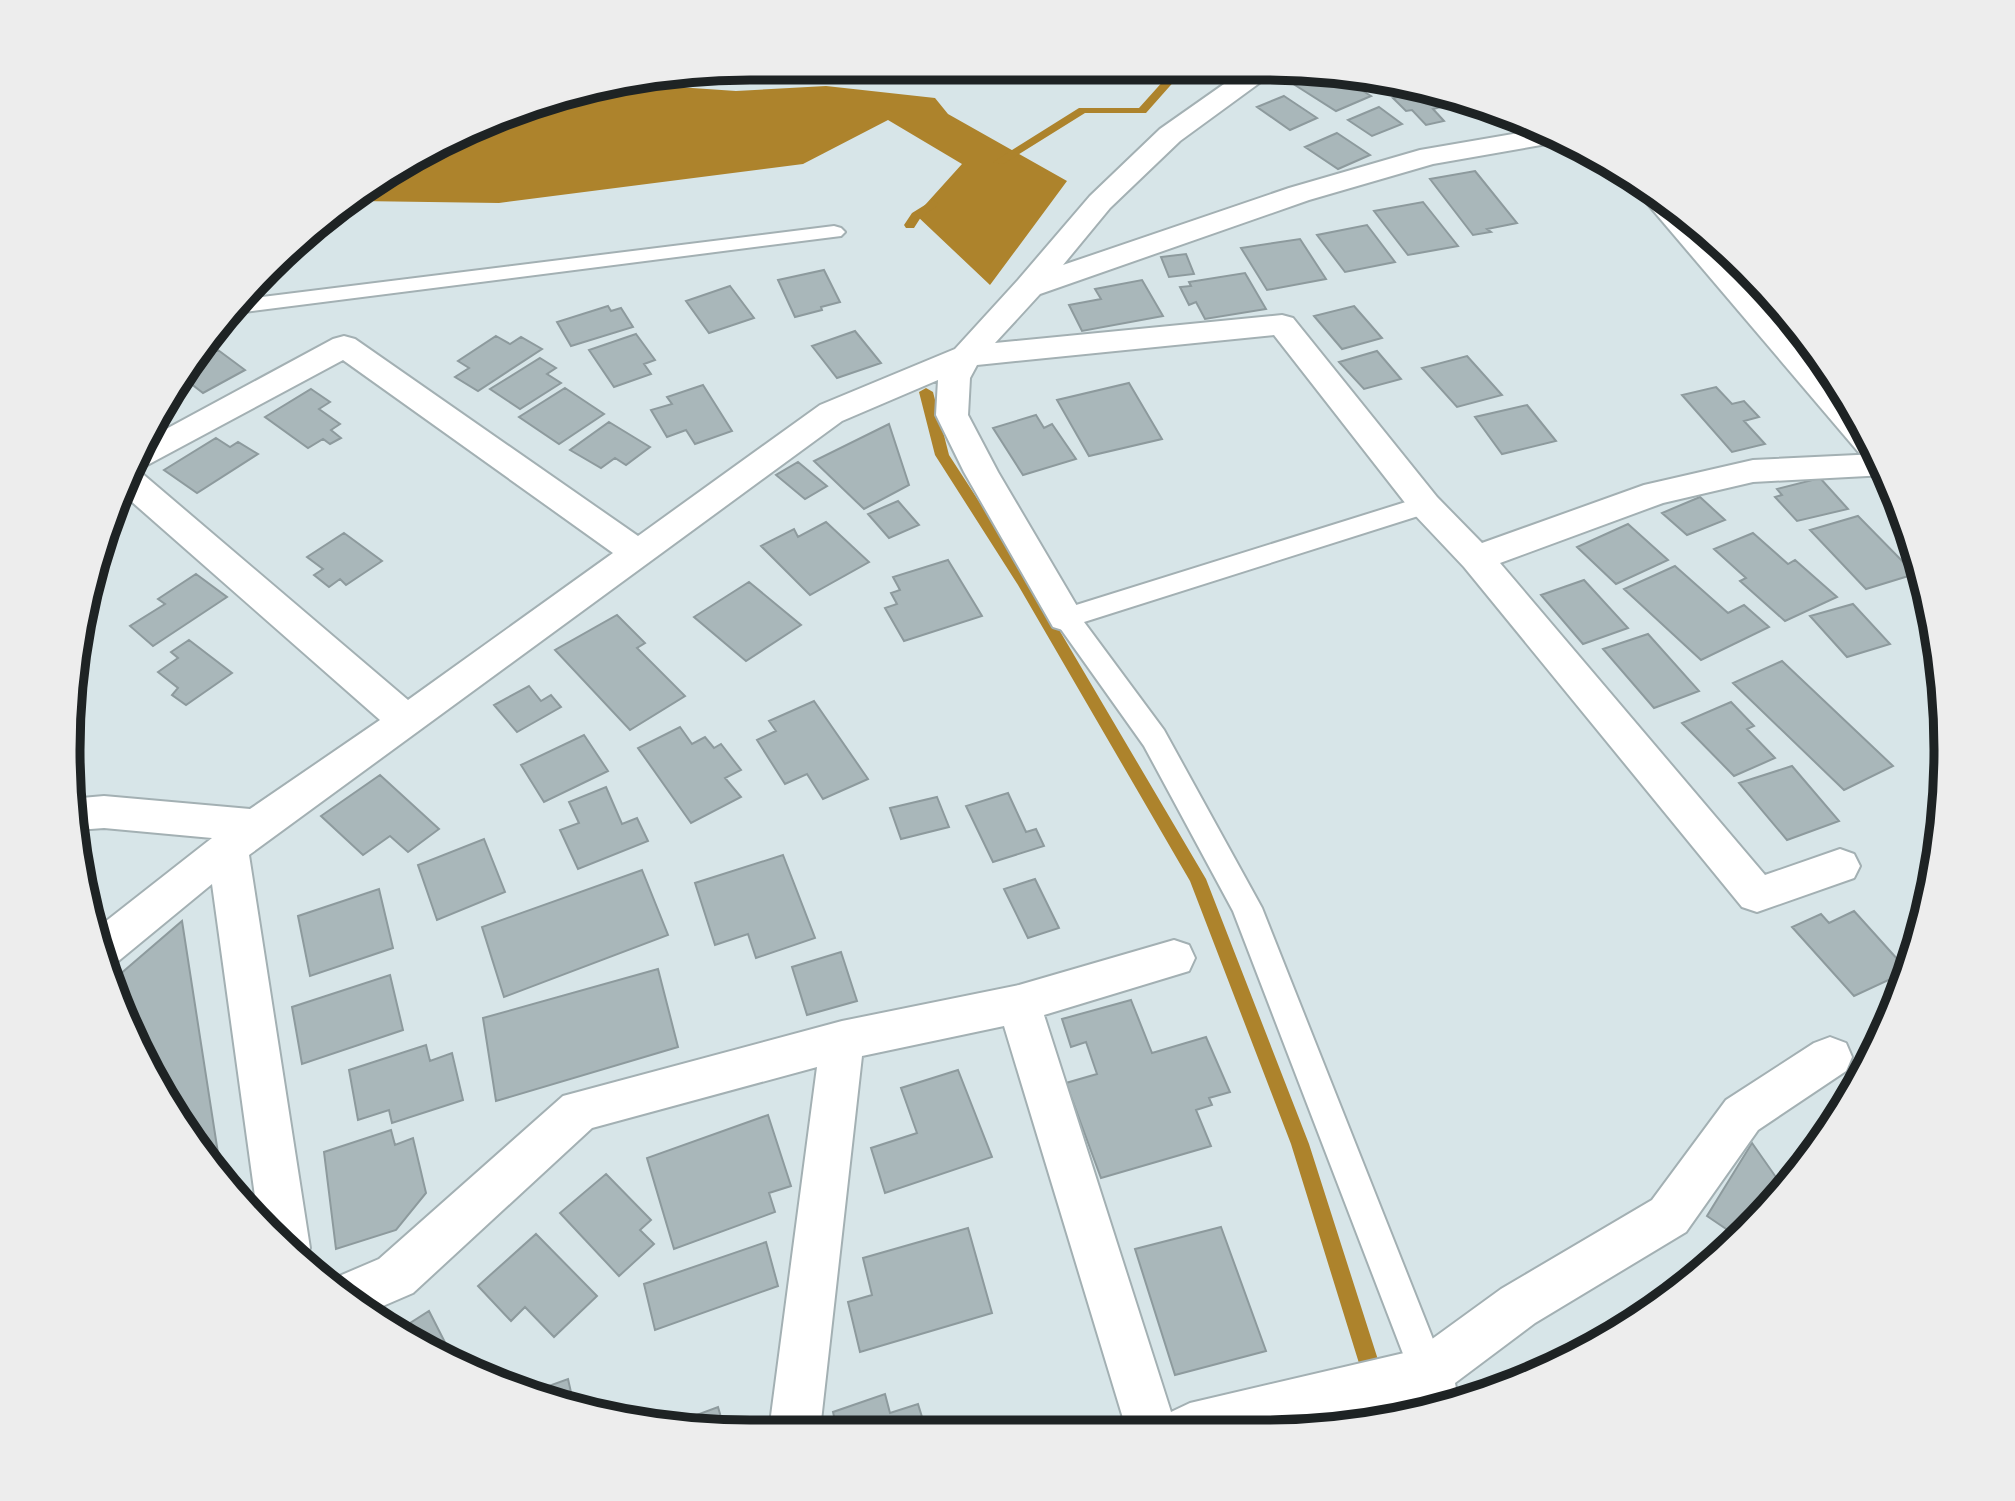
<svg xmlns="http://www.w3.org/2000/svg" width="2015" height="1501" font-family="'IBM Plex Sans',sans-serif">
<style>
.water{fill:#ad832c}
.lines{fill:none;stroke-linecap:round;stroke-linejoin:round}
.stream{fill:#ad832c;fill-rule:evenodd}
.building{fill:#a9b7ba;stroke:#8d9a9d;stroke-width:2}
.service-casing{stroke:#a3b0b3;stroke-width:4}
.minor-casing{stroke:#a3b0b3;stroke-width:4}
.tertiary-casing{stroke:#a3b0b3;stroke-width:4}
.service{fill:#fff;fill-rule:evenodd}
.minor{fill:#fff;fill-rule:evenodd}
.tertiary{fill:#fff;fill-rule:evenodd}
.rim{fill:none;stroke:#1e2324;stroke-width:9}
</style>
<rect width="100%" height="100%" fill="#d7e5e8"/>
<path class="water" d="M 634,84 L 736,91 L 826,86 L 935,98 L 948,114 L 1067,181 L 990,285 L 916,215 L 962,164 L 888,120 L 803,164 L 499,203 L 359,201 L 409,160 L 574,92 Z"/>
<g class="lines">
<path class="stream" d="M 1174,69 L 1185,69 L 1146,113 L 1085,113 L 1003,164 L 993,162 L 1079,108 L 1139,108 Z
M 933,200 L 939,204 L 937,206 L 921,217 L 914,228 L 906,228 L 904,225 L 912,213 Z
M 926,388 L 933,392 L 949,455 L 1028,577 L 1206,879 L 1309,1144 L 1396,1416 L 1377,1421 L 1376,1418 L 1291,1144 L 1190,881 L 1018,585 L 935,455 L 919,392 Z"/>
</g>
<path class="building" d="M 1310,70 L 1335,74 L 1371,96 L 1336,111 L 1287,80 Z
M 1353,78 L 1354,77 L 1404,85 L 1394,90 L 1388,87 L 1378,92 Z
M 1432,90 L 1439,98 L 1433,99 L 1441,107 L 1433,109 L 1444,121 L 1426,125 L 1412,110 L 1406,111 L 1393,98 Z
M 1443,92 L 1491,109 L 1493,112 L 1467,115 L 1460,104 L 1452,105 Z
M 1284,96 L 1317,118 L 1290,130 L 1257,107 Z
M 1379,107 L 1402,124 L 1372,136 L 1348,120 Z
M 1337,133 L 1370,155 L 1338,169 L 1305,147 Z
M 1475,171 L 1517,223 L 1487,229 L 1491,232 L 1473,235 L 1430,179 Z
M 1423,202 L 1458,246 L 1408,255 L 1374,211 Z
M 1367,225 L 1395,262 L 1345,272 L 1317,235 Z
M 1300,239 L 1326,279 L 1267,290 L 1241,248 Z
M 1186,254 L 1194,274 L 1169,277 L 1161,257 Z
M 824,270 L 840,302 L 821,307 L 822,310 L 795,317 L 778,280 Z
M 1245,273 L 1266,309 L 1205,319 L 1196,302 L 1189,305 L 1180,287 L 1191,286 L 1189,282 Z
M 1142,280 L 1163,316 L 1082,331 L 1069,305 L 1101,299 L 1095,289 Z
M 730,286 L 754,318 L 709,333 L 686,301 Z
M 608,306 L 611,311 L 621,308 L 633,327 L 571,346 L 557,322 Z
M 1354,306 L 1382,338 L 1342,349 L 1314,316 Z
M 855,331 L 881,363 L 837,378 L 812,346 Z
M 636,334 L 655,360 L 644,364 L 651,374 L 614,387 L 589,350 Z
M 496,336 L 510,344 L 521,337 L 542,349 L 478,391 L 455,377 L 469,368 L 458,361 Z
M 218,350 L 245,370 L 203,393 L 185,379 L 197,362 Z
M 1377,351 L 1401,379 L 1364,389 L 1339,362 Z
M 1467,356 L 1502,395 L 1457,407 L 1422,368 Z
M 540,358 L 556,368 L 547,374 L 561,383 L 520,409 L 490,389 Z
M 1129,383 L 1162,439 L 1089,456 L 1057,400 Z
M 703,385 L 732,431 L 695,444 L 686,430 L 667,437 L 651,410 L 672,404 L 667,397 Z
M 1716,387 L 1732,404 L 1744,401 L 1759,417 L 1744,421 L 1765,444 L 1732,452 L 1682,395 Z
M 565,388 L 604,414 L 559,444 L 519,417 Z
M 311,389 L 330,402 L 319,409 L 340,424 L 331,430 L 341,438 L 330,444 L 323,439 L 308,448 L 265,417 Z
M 1527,405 L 1556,441 L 1502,454 L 1475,417 Z
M 1036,415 L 1044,428 L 1052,424 L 1076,459 L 1023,475 L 993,428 Z
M 609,422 L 650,447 L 626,465 L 615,458 L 601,468 L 570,450 Z
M 889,424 L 909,485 L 864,509 L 814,461 Z
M 216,438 L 230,447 L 238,442 L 258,454 L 197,493 L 164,470 Z
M 798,462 L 827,486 L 805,499 L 776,475 Z
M 1820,478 L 1848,509 L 1797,521 L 1775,497 L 1782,495 L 1777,489 Z
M 1700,497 L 1725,520 L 1687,535 L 1662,513 Z
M 898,501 L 919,525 L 889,538 L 868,514 Z
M 1858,516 L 1915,574 L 1866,589 L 1810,530 Z
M 826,522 L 869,562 L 810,595 L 761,546 L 794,529 L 798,537 Z
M 1628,524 L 1668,560 L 1616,584 L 1577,547 Z
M 344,533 L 382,561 L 346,585 L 340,579 L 329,587 L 314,575 L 323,569 L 307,557 Z
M 1753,533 L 1788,564 L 1795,560 L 1837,597 L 1785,621 L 1740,581 L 1746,578 L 1714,549 Z
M 948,560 L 982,616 L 904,641 L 885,608 L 897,604 L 891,593 L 900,590 L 893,577 Z
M 1675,566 L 1728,613 L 1744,605 L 1769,627 L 1701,660 L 1624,589 Z
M 196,574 L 227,597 L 153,646 L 130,626 L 165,604 L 158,599 Z
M 1584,580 L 1628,628 L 1583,644 L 1541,595 Z
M 749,582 L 801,625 L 746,661 L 694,617 Z
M 1853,604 L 1890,644 L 1847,657 L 1810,616 Z
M 617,615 L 645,643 L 637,648 L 685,696 L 630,730 L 555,650 Z
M 1648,634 L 1699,691 L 1654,708 L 1603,649 Z
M 189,640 L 232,673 L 186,705 L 172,695 L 178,688 L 158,672 L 178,658 L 171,652 Z
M 1782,661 L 1893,766 L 1844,790 L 1733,683 Z
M 529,686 L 541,701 L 551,695 L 561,707 L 517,732 L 494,705 Z
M 814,701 L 868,779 L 823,799 L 807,774 L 785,784 L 757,740 L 776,731 L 769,721 Z
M 1731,702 L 1754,726 L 1747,729 L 1775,758 L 1734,776 L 1682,723 Z
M 680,727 L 692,744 L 705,737 L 714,748 L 721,744 L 741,770 L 725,778 L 741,797 L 691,823 L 638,748 Z
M 584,735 L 608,771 L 544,802 L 521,765 Z
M 1792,766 L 1839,821 L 1787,840 L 1739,783 Z
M 380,775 L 439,829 L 408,852 L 390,836 L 363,855 L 321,816 Z
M 606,787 L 622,824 L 637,818 L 648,841 L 578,869 L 560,830 L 579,823 L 569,802 Z
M 1008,793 L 1026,832 L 1036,829 L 1044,846 L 993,862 L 966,806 Z
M 937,797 L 949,827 L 901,839 L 890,808 Z
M 484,839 L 505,892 L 437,920 L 418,865 Z
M 783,855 L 815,938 L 756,958 L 748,934 L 715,945 L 695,883 Z
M 642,870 L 668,935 L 504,997 L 482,927 Z
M 1035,879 L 1059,928 L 1028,938 L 1004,889 Z
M 379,889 L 393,948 L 310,976 L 298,916 Z
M 1854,911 L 1908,971 L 1854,996 L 1792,927 L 1821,914 L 1829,923 Z
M 182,921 L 222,1179 L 209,1166 L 111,982 Z
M 841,952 L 857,1001 L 807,1015 L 792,967 Z
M 658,969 L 678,1047 L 496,1101 L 483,1018 Z
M 390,975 L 403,1030 L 302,1064 L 292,1007 Z
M 1131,1000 L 1152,1053 L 1206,1037 L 1230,1092 L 1209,1098 L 1212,1105 L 1196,1110 L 1211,1146 L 1101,1178 L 1066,1083 L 1097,1074 L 1086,1042 L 1071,1047 L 1062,1019 Z
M 426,1045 L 430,1061 L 452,1053 L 463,1100 L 392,1123 L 389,1110 L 358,1120 L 349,1070 Z
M 958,1070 L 992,1157 L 885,1193 L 871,1148 L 917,1133 L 901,1088 Z
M 768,1115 L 791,1186 L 769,1193 L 775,1212 L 674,1249 L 647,1158 Z
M 391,1130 L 395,1145 L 413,1138 L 426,1193 L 396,1230 L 336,1249 L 324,1152 Z
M 1752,1143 L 1785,1190 L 1738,1237 L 1707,1216 Z
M 606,1174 L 651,1220 L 640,1230 L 654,1244 L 619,1276 L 560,1213 Z
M 1221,1227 L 1266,1351 L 1175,1375 L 1135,1249 Z
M 968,1228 L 992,1313 L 860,1352 L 848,1302 L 872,1295 L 863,1258 Z
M 536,1234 L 597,1296 L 554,1337 L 525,1307 L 511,1321 L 478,1286 Z
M 766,1242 L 778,1286 L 655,1330 L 644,1284 Z
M 429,1311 L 454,1360 L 410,1342 L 396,1332 Z
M 568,1379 L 575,1410 L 532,1392 Z
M 885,1394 L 890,1413 L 918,1404 L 926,1430 L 837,1430 L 833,1412 Z
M 718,1407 L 725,1431 L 705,1431 L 670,1425 Z"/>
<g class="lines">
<defs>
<path id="service" d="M 834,226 L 841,228 L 845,232 L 841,236 L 229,314 L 238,300 Z
M 1425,496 L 1434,499 L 1437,505 L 1434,511 L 1084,622 L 1164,730 L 1262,908 L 1446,1372 L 1441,1385 L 1428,1390 L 1415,1385 L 1410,1372 L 1233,911 L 1144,746 L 1053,618 L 1057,611 Z"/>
<path id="minor" d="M 1244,70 L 1273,70 L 1269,76 L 1180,141 L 1110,208 L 1063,265 L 1289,188 L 1420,150 L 1542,129 L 1564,141 L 1433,164 L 1309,200 L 1040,294 L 995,343 L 1282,315 L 1293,318 L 1437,497 L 1482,543 L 1644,485 L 1753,460 L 1878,454 L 1886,475 L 1753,482 L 1663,503 L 1500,563 L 1765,875 L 1840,849 L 1854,854 L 1860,866 L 1854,878 L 1757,912 L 1742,907 L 1464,567 L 1413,513 L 1274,335 L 977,365 L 970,378 L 968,415 L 998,472 L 1084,618 L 1079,627 L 1066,631 L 1053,627 L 964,472 L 936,415 L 938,380 L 842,421 L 249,855 L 310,1248 L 301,1264 L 258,1218 L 212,884 L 116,963 L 104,967 L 96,929 L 212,838 L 104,828 L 77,830 L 70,799 L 104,796 L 250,809 L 380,720 L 123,494 L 144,441 L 333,339 L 344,336 L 355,339 L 638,536 L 820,405 L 955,349 L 1018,280 L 1090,196 L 1160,129 ZM 343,360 L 613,553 L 408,700 L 138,470 Z
M 1174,940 L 1189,945 L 1195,958 L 1189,971 L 1044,1015 L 1171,1412 L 1190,1403 L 1417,1350 L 1501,1289 L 1652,1200 L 1726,1100 L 1814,1043 L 1830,1037 L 1846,1043 L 1852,1057 L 1846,1071 L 1758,1130 L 1686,1232 L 1535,1323 L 1455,1383 L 1458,1399 L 1411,1411 L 1408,1402 L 1300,1427 L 1126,1428 L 1004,1026 L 862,1056 L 820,1430 L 769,1431 L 817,1067 L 592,1128 L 413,1293 L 369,1312 L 328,1283 L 330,1280 L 379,1259 L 563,1096 L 842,1021 L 1019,985 Z"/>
<path id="tertiary" d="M 1640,183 L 1703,232 L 1836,384 L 1877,449 L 1882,463 L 1866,461 L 1640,195 L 1636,189 Z"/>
</defs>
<use href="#service" class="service-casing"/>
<use href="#minor" class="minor-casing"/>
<use href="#tertiary" class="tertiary-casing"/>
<use href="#service" class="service"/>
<use href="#minor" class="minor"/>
<use href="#tertiary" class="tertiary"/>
</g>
<path d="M0 0H2015V1501H0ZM750 80H1264A670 670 0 0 1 1934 750V750A670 670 0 0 1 1264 1420H750A670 670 0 0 1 80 750V750A670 670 0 0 1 750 80Z" fill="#ededed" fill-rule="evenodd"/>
<path class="rim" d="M750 80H1264A670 670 0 0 1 1934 750V750A670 670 0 0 1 1264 1420H750A670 670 0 0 1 80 750V750A670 670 0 0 1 750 80Z"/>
</svg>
